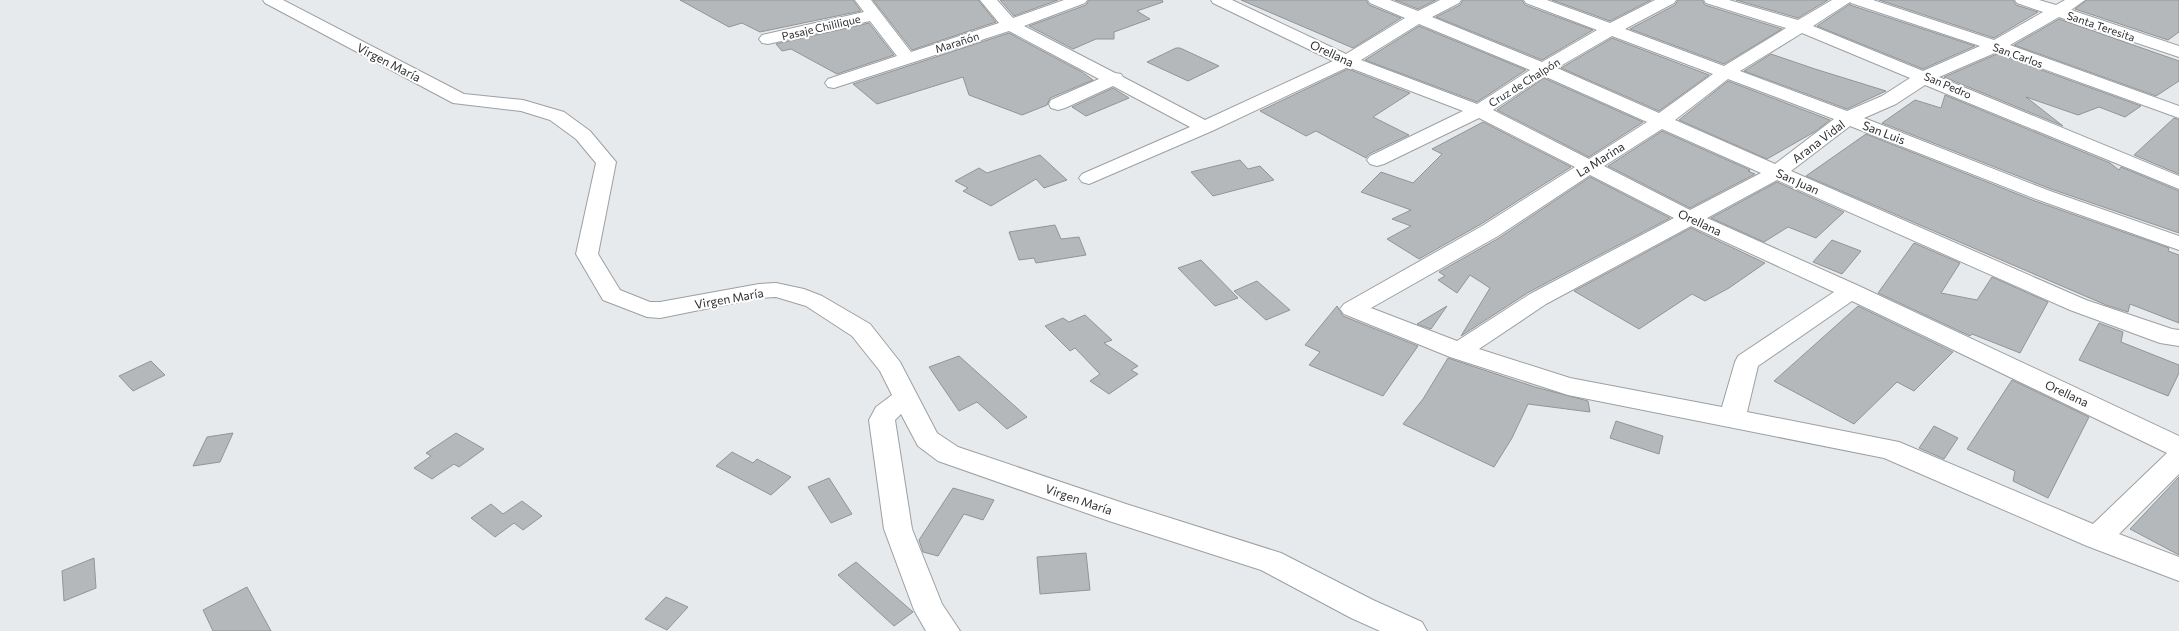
<svg xmlns="http://www.w3.org/2000/svg" width="2179" height="631" font-family="Commissioner,sans-serif">
<style>
.building{fill:#b4b8ba;stroke:#919597}
.lines{fill:none;stroke-linecap:round;stroke-linejoin:round}
.street-casing{stroke:#9ca0a2;stroke-width:2}
.street{fill:#fff;fill-rule:evenodd}
.labels{text-anchor:middle;dominant-baseline:central;stroke-width:4;stroke-linejoin:round;paint-order:stroke}
.far-street-label{font-size:11px;fill:#2e2f30;stroke:#fff}
.street-label{font-size:12px;fill:#2e2f30;stroke:#fff}
</style>
<rect width="100%" height="100%" fill="#e6eaed"/>
<path class="building" d="M 680,0 L 853,0 L 861,11 L 760,32 L 742,23 L 729,27 Z
M 873,0 L 978,0 L 996,22 L 912,50 Z
M 1000,0 L 1058,0 L 1014,16 Z
M 1089,0 L 1162,0 L 1163,2 L 1137,11 L 1150,19 L 1114,32 L 1114,39 L 1096,39 L 1073,49 L 1029,26 L 1086,5 Z
M 1241,0 L 1366,0 L 1369,5 L 1401,18 L 1353,48 Z
M 1395,0 L 1436,0 L 1418,9 Z
M 1463,0 L 1522,0 L 1525,5 L 1593,30 L 1542,60 L 1436,17 L 1460,5 Z
M 1552,0 L 1651,0 L 1610,21 Z
M 1678,0 L 1702,0 L 1705,5 L 1782,29 L 1724,64 L 1630,29 L 1675,5 Z
M 1736,0 L 1828,0 L 1798,18 Z
M 1879,0 L 2013,0 L 2016,5 L 2038,12 L 1994,38 Z
M 2087,0 L 2179,0 L 2179,32 L 2168,40 L 2075,9 Z
M 1850,4 L 1850,5 L 1975,46 L 1923,69 L 1817,26 Z
M 2059,19 L 2179,61 L 2179,81 L 2156,96 L 2014,45 Z
M 869,23 L 894,55 L 837,74 L 791,49 L 782,51 L 776,44 Z
M 1419,26 L 1526,70 L 1477,102 L 1365,60 Z
M 1009,33 L 1082,72 L 1093,80 L 1050,98 L 1047,105 L 1022,115 L 969,95 L 963,77 L 877,104 L 853,84 Z
M 1612,38 L 1709,75 L 1659,111 L 1561,68 Z
M 1176,48 L 1180,48 L 1219,66 L 1188,81 L 1147,62 Z
M 1771,54 L 1815,69 L 1886,91 L 1847,109 L 1744,71 Z
M 1997,54 L 2141,106 L 2125,117 L 2099,107 L 2078,115 L 2026,97 L 2063,126 L 1944,77 Z
M 1348,69 L 1410,93 L 1373,117 L 1409,135 L 1369,154 L 1366,158 L 1316,131 L 1306,136 L 1260,111 Z
M 1544,78 L 1643,122 L 1589,157 L 1497,110 Z
M 1728,81 L 1830,120 L 1816,131 L 1767,159 L 1679,120 Z
M 1113,88 L 1129,98 L 1086,116 L 1072,107 Z
M 1945,95 L 2110,163 L 2119,170 L 2121,167 L 2179,191 L 2179,233 L 2051,189 L 1882,123 L 1915,100 L 1941,108 Z
M 2174,118 L 2179,120 L 2179,174 L 2134,155 Z
M 1483,122 L 1571,167 L 1481,224 L 1419,259 L 1387,239 L 1411,226 L 1392,219 L 1411,210 L 1361,192 L 1381,172 L 1413,183 L 1442,154 L 1432,149 Z
M 1662,131 L 1750,170 L 1748,171 L 1755,174 L 1690,208 L 1608,166 Z
M 1866,134 L 2035,201 L 2169,248 L 2168,251 L 2179,255 L 2179,323 L 2130,304 L 2128,312 L 2106,305 L 1806,176 Z
M 1040,155 L 1067,180 L 1044,188 L 1036,179 L 991,206 L 963,191 L 968,188 L 955,181 L 979,168 L 987,173 Z
M 1240,160 L 1248,169 L 1260,166 L 1274,180 L 1213,196 L 1191,172 Z
M 1590,177 L 1670,218 L 1529,292 L 1461,336 L 1490,288 L 1470,275 L 1457,293 L 1438,280 L 1445,276 L 1439,272 L 1499,238 Z
M 1777,182 L 1844,212 L 1816,238 L 1788,227 L 1764,242 L 1711,218 Z
M 1055,225 L 1061,239 L 1079,237 L 1086,255 L 1036,263 L 1034,258 L 1019,260 L 1009,232 Z
M 1691,228 L 1765,263 L 1729,288 L 1705,301 L 1692,294 L 1639,329 L 1574,291 Z
M 1832,240 L 1861,251 L 1842,274 L 1813,262 Z
M 1914,243 L 1960,263 L 1941,293 L 1977,300 L 1992,277 L 2048,302 L 2020,353 L 1972,334 L 1970,336 L 1878,293 Z
M 1201,260 L 1238,298 L 1215,306 L 1178,268 Z
M 1257,281 L 1290,310 L 1266,320 L 1234,291 Z
M 1337,306 L 1343,316 L 1418,346 L 1383,396 L 1309,365 L 1320,352 L 1305,345 Z
M 1447,306 L 1431,329 L 1417,324 Z
M 1858,306 L 1953,352 L 1914,391 L 1897,382 L 1854,424 L 1774,381 Z
M 1085,315 L 1112,340 L 1104,343 L 1138,366 L 1131,370 L 1138,374 L 1109,394 L 1090,381 L 1100,374 L 1075,348 L 1070,351 L 1045,326 L 1063,318 L 1069,322 Z
M 2099,323 L 2123,332 L 2121,342 L 2179,365 L 2179,373 L 2168,396 L 2079,360 Z
M 959,356 L 1027,417 L 1007,429 L 977,402 L 959,411 L 929,367 Z
M 1448,358 L 1535,387 L 1588,401 L 1590,412 L 1528,404 L 1512,438 L 1494,467 L 1403,424 L 1423,399 Z
M 151,361 L 165,375 L 133,391 L 119,376 Z
M 2012,380 L 2089,417 L 2048,498 L 2013,481 L 2015,471 L 1967,449 Z
M 1616,421 L 1663,436 L 1659,454 L 1610,438 Z
M 1934,426 L 1958,438 L 1944,459 L 1919,448 Z
M 233,433 L 220,462 L 193,466 L 207,437 Z
M 456,433 L 484,449 L 459,467 L 454,464 L 432,479 L 414,468 L 431,456 L 426,453 Z
M 732,452 L 753,463 L 757,459 L 791,477 L 771,495 L 716,466 Z
M 2179,477 L 2179,555 L 2130,529 Z
M 829,478 L 852,514 L 831,523 L 808,487 Z
M 953,488 L 994,500 L 983,520 L 964,514 L 938,556 L 923,552 L 919,540 Z
M 522,501 L 542,516 L 523,530 L 514,523 L 495,537 L 471,518 L 491,504 L 503,514 Z
M 1086,553 L 1090,590 L 1040,594 L 1037,557 Z
M 94,558 L 96,588 L 64,601 L 62,571 Z
M 856,562 L 913,612 L 894,626 L 838,575 Z
M 247,587 L 271,631 L 213,631 L 203,610 Z
M 666,597 L 688,607 L 667,630 L 645,619 Z"/>
<g class="lines">
<defs>
<path id="street" d="M 263,0 L 283,0 L 464,94 L 523,100 L 564,112 L 590,131 L 616,162 L 598,254 L 620,290 L 650,302 L 660,302 L 759,284 L 776,283 L 804,289 L 822,296 L 870,324 L 900,362 L 937,433 L 958,447 L 1126,504 L 1281,553 L 1373,600 L 1422,622 L 1427,631 L 1380,631 L 1351,618 L 1261,570 L 1109,521 L 938,461 L 918,446 L 901,414 L 895,420 L 912,529 L 942,604 L 960,631 L 926,631 L 914,610 L 884,529 L 869,420 L 876,407 L 892,395 L 880,371 L 852,336 L 806,306 L 776,297 L 759,298 L 660,318 L 647,317 L 603,300 L 576,254 L 596,163 L 576,139 L 550,120 L 521,111 L 453,103 L 265,3 Z
M 855,0 L 871,0 L 911,52 L 999,23 L 980,0 L 997,0 L 1013,18 L 1064,0 L 1087,0 L 1085,3 L 1024,26 L 1115,73 L 1121,74 L 1123,77 L 1205,120 L 1333,61 L 1213,3 L 1211,0 L 1232,0 L 1346,54 L 1405,18 L 1370,3 L 1368,0 L 1390,0 L 1418,11 L 1440,0 L 1461,0 L 1459,3 L 1432,17 L 1542,62 L 1597,30 L 1526,3 L 1524,0 L 1547,0 L 1610,23 L 1655,0 L 1676,0 L 1674,3 L 1625,29 L 1724,66 L 1786,28 L 1706,3 L 1704,0 L 1729,0 L 1798,20 L 1832,0 L 1873,0 L 1994,40 L 2043,12 L 2017,3 L 2015,0 L 2039,0 L 2056,5 L 2065,0 L 2085,0 L 2071,10 L 2179,46 L 2179,57 L 2059,17 L 2010,45 L 2179,106 L 2179,118 L 1997,52 L 1939,77 L 2179,176 L 2179,189 L 1925,85 L 1896,104 L 1864,118 L 2050,191 L 2179,236 L 2179,250 L 2036,199 L 1850,126 L 1791,171 L 2086,300 L 2172,329 L 2179,330 L 2179,346 L 2160,343 L 2070,310 L 1777,180 L 1707,218 L 1859,286 L 2179,436 L 2179,474 L 2119,534 L 2179,557 L 2179,581 L 2087,546 L 1884,458 L 1568,395 L 1450,357 L 1344,314 L 1340,309 L 1344,304 L 1482,226 L 1575,167 L 1479,118 L 1384,164 L 1377,166 L 1370,164 L 1367,160 L 1370,156 L 1463,111 L 1348,67 L 1212,131 L 1089,184 L 1082,182 L 1079,178 L 1082,174 L 1190,127 L 1113,86 L 1065,108 L 1058,110 L 1051,108 L 1049,104 L 1051,100 L 1099,79 L 1009,31 L 834,88 L 828,87 L 825,83 L 828,79 L 897,56 L 870,21 L 768,44 L 762,43 L 759,39 L 762,35 L 864,12 ZM 1850,2 L 1851,3 L 1980,46 L 1923,71 L 1813,26 ZM 1419,24 L 1530,70 L 1477,104 L 1361,60 ZM 1802,33 L 1910,78 L 1882,96 L 1847,111 L 1740,71 ZM 1612,36 L 1713,74 L 1659,113 L 1557,68 ZM 1544,76 L 1647,122 L 1589,159 L 1493,110 ZM 1728,79 L 1834,119 L 1775,164 L 1675,120 ZM 1662,129 L 1761,173 L 1690,210 L 1604,166 ZM 1590,175 L 1674,218 L 1530,294 L 1457,341 L 1371,308 L 1498,236 ZM 1691,226 L 1834,292 L 1738,356 L 1735,362 L 1722,407 L 1570,378 L 1479,349 L 1546,304 ZM 1852,301 L 2167,453 L 2093,524 L 1899,442 L 1747,412 L 1758,366 Z"/>
</defs>
<use href="#street" class="street-casing"/>
<use href="#street" class="street"/>
</g>
<g class="labels">
<g class="far-street-label">
<text transform="translate(2101 26) rotate(19)">Santa Teresita</text>
<text transform="translate(821 27) rotate(-13)">Pasaje Chililique</text>
<text transform="translate(957 42) rotate(-18)">Marañón</text>
<text transform="translate(2018 55) rotate(20)">San Carlos</text>
<text transform="translate(1524 82) rotate(-32)">Cruz de Chalpón</text>
<text transform="translate(1948 85) rotate(23)">San Pedro</text>
</g>
<g class="street-label">
<text transform="translate(1332 53) rotate(25)">Orellana</text>
<text transform="translate(389 62) rotate(27)">Virgen María</text>
<text transform="translate(1884 132) rotate(21)">San Luis</text>
<text transform="translate(1818 141) rotate(-37)">Arana Vidal</text>
<text transform="translate(1600 159) rotate(-32)">La Marina</text>
<text transform="translate(1798 181) rotate(24)">San Juan</text>
<text transform="translate(1700 222) rotate(25)">Orellana</text>
<text transform="translate(729 298) rotate(-10)">Virgen María</text>
<text transform="translate(2067 393) rotate(25)">Orellana</text>
<text transform="translate(1079 499) rotate(19)">Virgen María</text>
</g>
</g>
</svg>
